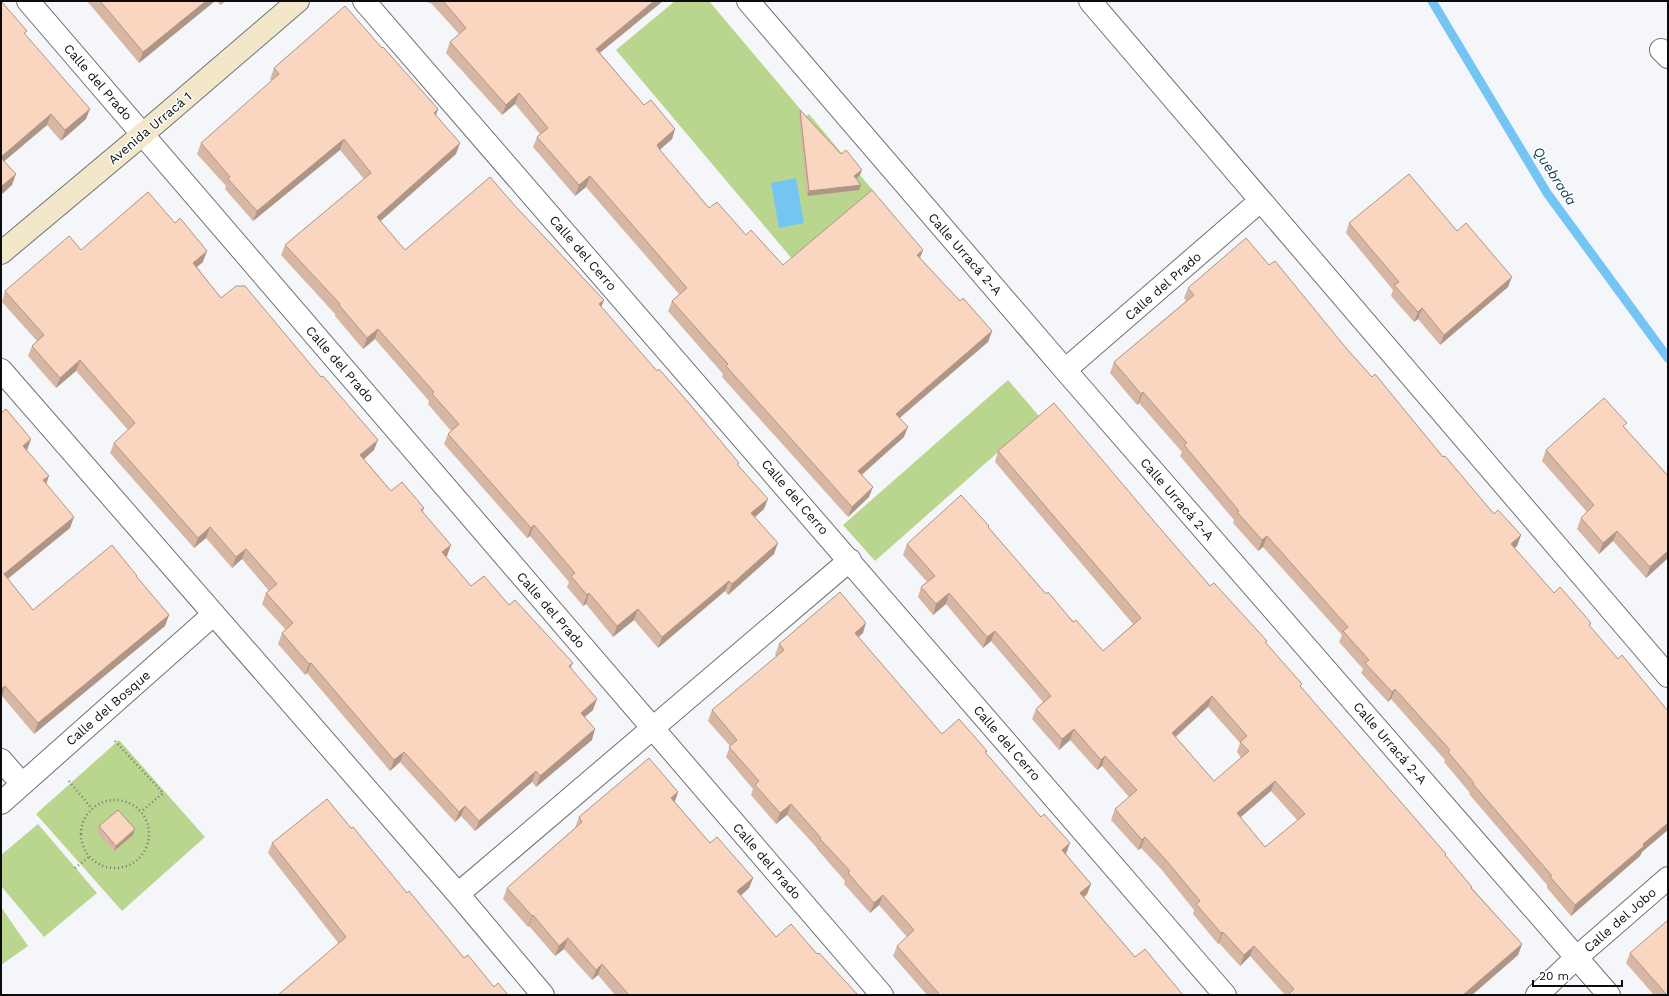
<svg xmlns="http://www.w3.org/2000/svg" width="1669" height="996" font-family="'Work Sans',sans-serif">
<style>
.green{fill:#bad68e}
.water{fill:#74c5f3}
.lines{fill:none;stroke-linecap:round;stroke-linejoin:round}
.stream{stroke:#74c5f3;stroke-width:9}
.street-casing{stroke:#707174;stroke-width:24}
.secondary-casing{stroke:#707174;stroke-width:24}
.path{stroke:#767679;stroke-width:2.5;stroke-dasharray:1 3;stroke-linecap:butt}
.street{stroke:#fff;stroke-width:22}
.secondary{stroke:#f2e7c8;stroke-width:22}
.wall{fill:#d7b7a4;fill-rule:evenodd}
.shaded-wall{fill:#af9586}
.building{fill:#fad5bf;stroke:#af9586;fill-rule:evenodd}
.labels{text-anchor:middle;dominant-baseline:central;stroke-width:3;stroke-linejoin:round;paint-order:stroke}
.street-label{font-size:13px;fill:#0c0c0e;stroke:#fff}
.water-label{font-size:14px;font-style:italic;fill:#15435a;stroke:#fff}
</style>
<rect width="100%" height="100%" fill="#f5f6fa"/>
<path class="green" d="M 675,1 L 709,1 L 806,116 L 809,114 L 875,193 L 793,260 L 616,50 Z
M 1008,380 L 1039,416 L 875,561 L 843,525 Z
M 119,740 L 205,837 L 122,911 L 36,814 Z
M 38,824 L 97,893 L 44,937 L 1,886 L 1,855 Z
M 1,907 L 28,946 L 1,965 Z"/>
<path class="water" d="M 796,178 L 804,223 L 779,228 L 771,183 Z"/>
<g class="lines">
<path class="stream" d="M 1432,1 L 1547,193 L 1668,358"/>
<defs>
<path id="street" d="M 28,1 L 882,995
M 364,1 L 1225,995
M 748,1 L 1065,370 L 1609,995
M 1090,1 L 1668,676
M 1661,50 L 1668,57
M 1,370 L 458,894 L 543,995
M 1065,370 L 1260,201
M 1,760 L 22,784
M 1,803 L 214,614
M 458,894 L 850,560
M 1537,995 L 1577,957 L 1668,878"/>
<path id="secondary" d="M 1,253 L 143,134 L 298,1"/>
</defs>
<use href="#street" class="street-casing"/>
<use href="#secondary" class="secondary-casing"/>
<path class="path" d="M 115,741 L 163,793 L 141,812
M 69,781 L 92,809
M81 834a34 34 0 1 1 68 0a34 34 0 1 1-68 0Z
M 75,868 L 89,857"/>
<use href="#street" class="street"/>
<use href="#secondary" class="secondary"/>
</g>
<path class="wall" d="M 1,1 L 86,119 L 61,141 L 47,125 L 4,161 L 12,185 L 1,195 Z
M 87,1 L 215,1 L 139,63 Z
M 217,1 L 225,1 L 220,5 Z
M 427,1 L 663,1 L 600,53 L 644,105 L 675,129 L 672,139 L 659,150 L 709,208 L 746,235 L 783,265 L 923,250 L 920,258 L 960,301 L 992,331 L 988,342 L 900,418 L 904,437 L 862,475 L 869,497 L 848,517 L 722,377 L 723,374 L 668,311 L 672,301 L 679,294 L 586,187 L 575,196 L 533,147 L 537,137 L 540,134 L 515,104 L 502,115 L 446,53 L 450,42 L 459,34 L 431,3 L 430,4 Z
M 274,68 L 438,109 L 436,115 L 456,154 L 380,221 L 405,250 L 516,207 L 604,300 L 601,307 L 738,465 L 764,509 L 755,517 L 774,554 L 728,595 L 725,591 L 658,648 L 634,620 L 613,637 L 586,604 L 583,606 L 567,587 L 569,582 L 530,536 L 527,538 L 444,444 L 448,434 L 451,431 L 428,404 L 429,401 L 375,339 L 363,349 L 335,316 L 335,314 L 281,255 L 285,245 L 364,179 L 340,150 L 253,221 L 225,189 L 226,186 L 197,154 L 201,143 L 272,81 L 270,79 Z
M 800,110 L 860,175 L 856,179 L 861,185 L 859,190 L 807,196 L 799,116 Z
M 1349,223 L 1457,231 L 1508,287 L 1440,345 L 1418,319 L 1414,322 L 1391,296 L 1393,290 L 1346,233 Z
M 81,250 L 203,262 L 197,267 L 221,298 L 374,450 L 364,459 L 391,491 L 424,508 L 423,512 L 447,556 L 446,557 L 471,586 L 509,605 L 573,663 L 571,668 L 593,710 L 585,717 L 592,740 L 536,787 L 532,782 L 475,831 L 461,816 L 455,822 L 400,762 L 390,771 L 307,673 L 305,675 L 278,644 L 282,633 L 286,630 L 262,604 L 266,593 L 269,591 L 242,559 L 232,568 L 206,538 L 194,548 L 110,453 L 114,443 L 128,430 L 76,371 L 56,388 L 28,356 L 32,346 L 37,341 L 2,302 L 5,291 Z
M 1269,265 L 1346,348 L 1494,514 L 1521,535 L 1517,546 L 1514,548 L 1554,593 L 1591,623 L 1590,626 L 1642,852 L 1640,856 L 1571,916 L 1547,888 L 1547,885 L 1469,794 L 1470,793 L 1444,762 L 1445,760 L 1391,699 L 1388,702 L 1361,673 L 1363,669 L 1339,642 L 1342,635 L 1263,547 L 1258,551 L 1233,523 L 1234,520 L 1180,456 L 1182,452 L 1139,403 L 1137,405 L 1110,373 L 1114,362 L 1186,301 L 1184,298 L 1188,288 Z
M 1,413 L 31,439 L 27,450 L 70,528 L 8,579 L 33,610 L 136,577 L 169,615 L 165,626 L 34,734 L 2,696 Z
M 1625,428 L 1668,476 L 1668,558 L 1646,578 L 1613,541 L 1599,554 L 1577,529 L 1581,518 L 1587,512 L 1542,461 L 1546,450 Z
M 998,451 L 1158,526 L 1210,586 L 1266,643 L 1301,687 L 1446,854 L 1445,855 L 1472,887 L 1472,888 L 1522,944 L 1518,955 L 1472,995 L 1285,995 L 1250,956 L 1240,966 L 1219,943 L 1218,944 L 1193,914 L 1194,910 L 1161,869 L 1141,848 L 1138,850 L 1111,820 L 1115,809 L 1129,797 L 1102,766 L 1097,770 L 1070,740 L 1059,750 L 1032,719 L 1036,709 L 1043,702 L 991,641 L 983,648 L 946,604 L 933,615 L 918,597 L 921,587 L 927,582 L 903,555 L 907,544 L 988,527 L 1046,594 L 1103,651 L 1133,624 L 995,462 ZM 1208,707 L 1240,743 L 1237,752 L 1241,758 L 1214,781 L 1176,737 ZM 1271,791 L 1298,821 L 1265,847 L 1240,817 Z
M 863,633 L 858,637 L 942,734 L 987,751 L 986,753 L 1066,854 L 1091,884 L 1087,894 L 1084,898 L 1135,957 L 1183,995 L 927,995 L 893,956 L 897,946 L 907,937 L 879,905 L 870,913 L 844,884 L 845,881 L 817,849 L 817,848 L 787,815 L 776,824 L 751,795 L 753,789 L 726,757 L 730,746 L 708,721 L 712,710 L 777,657 L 775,655 L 779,644 Z
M 678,792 L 675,802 L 710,843 L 753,878 L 749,888 L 741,896 L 776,937 L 817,954 L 858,995 L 615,995 L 598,975 L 592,980 L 564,949 L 555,956 L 529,926 L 528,927 L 503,899 L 507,888 L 575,828 L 579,817 Z
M 99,826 L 135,829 L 133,835 L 114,851 L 97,832 Z
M 351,828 L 407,893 L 464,958 L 494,987 L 339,944 L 268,853 L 272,843 Z
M 1630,953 L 1668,995 L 1654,995 L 1626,963 Z"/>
<path class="shaded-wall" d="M 206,1 L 215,1 L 139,63 L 143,52 Z
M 222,1 L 225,1 L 220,5 Z
M 654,1 L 663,1 L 592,59 L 596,49 Z
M 519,93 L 515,104 L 502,115 L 506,105 Z
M 90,109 L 86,119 L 61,141 L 65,130 Z
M 438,109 L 434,120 L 434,113 Z
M 51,114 L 47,125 L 1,164 L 1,157 Z
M 675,129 L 672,139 L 653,156 L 657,145 Z
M 344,139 L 340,150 L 253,221 L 257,211 Z
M 460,143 L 456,154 L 373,228 L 377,217 Z
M 862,170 L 860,175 L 852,182 L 854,176 Z
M 16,174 L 12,185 L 1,195 L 1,187 Z
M 590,176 L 586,187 L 575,196 L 579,185 Z
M 861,185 L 859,190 L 807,196 L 809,191 Z
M 923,250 L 919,260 L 917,255 Z
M 207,251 L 203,262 L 189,273 L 193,263 Z
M 1512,277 L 1508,287 L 1440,345 L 1444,335 Z
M 604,300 L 600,310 L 599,304 Z
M 1422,308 L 1418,319 L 1414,322 L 1418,312 Z
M 378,329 L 375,339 L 363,349 L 367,338 Z
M 992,331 L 988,342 L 892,424 L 896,414 Z
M 80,360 L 76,371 L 56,388 L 60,378 Z
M 1143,392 L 1139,403 L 1137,405 L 1141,394 Z
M 908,427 L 904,437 L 854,481 L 858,471 Z
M 31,439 L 27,450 L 20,456 L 23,446 Z
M 378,440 L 374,450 L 356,466 L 360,455 Z
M 49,476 L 45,487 L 43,480 Z
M 873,487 L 869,497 L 848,517 L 852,507 Z
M 768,499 L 764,509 L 747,524 L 751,513 Z
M 74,517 L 70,528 L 1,584 L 4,574 Z
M 534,525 L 530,536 L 527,538 L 531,528 Z
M 210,527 L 206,538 L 194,548 L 198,538 Z
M 1617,531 L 1613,541 L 1599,554 L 1603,543 Z
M 1521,535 L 1517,546 L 1507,555 L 1511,544 Z
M 1267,536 L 1263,547 L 1258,551 L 1262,540 Z
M 778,543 L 774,554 L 728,595 L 732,584 Z
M 451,545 L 447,556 L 438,563 L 442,552 Z
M 246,549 L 242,559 L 232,568 L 236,557 Z
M 1668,551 L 1668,558 L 1646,578 L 1650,567 Z
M 729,581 L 725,591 L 658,648 L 662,637 Z
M 589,593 L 586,604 L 583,606 L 587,595 Z
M 949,593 L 946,604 L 933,615 L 936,604 Z
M 638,609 L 634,620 L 613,637 L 617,626 Z
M 169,615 L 165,626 L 34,734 L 38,723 Z
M 866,623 L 863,633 L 851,644 L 855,633 Z
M 995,631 L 991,641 L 983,648 L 987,637 Z
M 311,663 L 307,673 L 305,675 L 309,664 Z
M 5,686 L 2,696 L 1,697 L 1,689 Z
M 1395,689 L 1391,699 L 1388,702 L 1392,692 Z
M 1212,696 L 1208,707 L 1168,743 L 1172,733 Z
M 597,699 L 593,710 L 577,723 L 581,713 Z
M 595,729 L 592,740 L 536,787 L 540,776 Z
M 1074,729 L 1070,740 L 1059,750 L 1062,739 Z
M 404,752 L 400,762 L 390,771 L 394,760 Z
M 1105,756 L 1102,766 L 1097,770 L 1101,760 Z
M 536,771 L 532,782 L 475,831 L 479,821 Z
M 1275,781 L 1271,791 L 1233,824 L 1237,813 Z
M 678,792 L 674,803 L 671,798 Z
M 791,804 L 787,815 L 776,824 L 780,813 Z
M 465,806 L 461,816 L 455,822 L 459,812 Z
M 1668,823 L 1668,830 L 1642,852 L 1640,856 L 1571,916 L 1575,905 L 1643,844 Z
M 135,829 L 133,835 L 114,851 L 116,846 Z
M 1145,837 L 1141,848 L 1138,850 L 1142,840 Z
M 1070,843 L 1066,854 L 1058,860 L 1062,850 Z
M 753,878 L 749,888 L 733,902 L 737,891 Z
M 1091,884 L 1087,894 L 1076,904 L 1080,893 Z
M 883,895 L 879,905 L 870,913 L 874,903 Z
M 533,915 L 529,926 L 528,927 L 532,916 Z
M 1223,932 L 1219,943 L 1218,944 L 1221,933 Z
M 568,938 L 564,949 L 555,956 L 559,946 Z
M 1522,944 L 1518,955 L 1472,995 L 1463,995 Z
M 1254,946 L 1250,956 L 1240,966 L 1244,955 Z
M 602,964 L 598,975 L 592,980 L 596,970 Z"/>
<path class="building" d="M 1,1 L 27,31 L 24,33 L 90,109 L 65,130 L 51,114 L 1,157 Z
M 100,1 L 206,1 L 143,52 Z
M 443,1 L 654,1 L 596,49 L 644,105 L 651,100 L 675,129 L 657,145 L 660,150 L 709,208 L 717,202 L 746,235 L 751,230 L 783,265 L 872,190 L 923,250 L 917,255 L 960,301 L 963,298 L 992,331 L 896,414 L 908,427 L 858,471 L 873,487 L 852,507 L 726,366 L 728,364 L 672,301 L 687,288 L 590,176 L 579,185 L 537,137 L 548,128 L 519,93 L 506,105 L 450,42 L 466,28 Z
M 345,6 L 382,48 L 383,47 L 438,109 L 434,113 L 460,143 L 377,217 L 405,250 L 490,177 L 516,207 L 604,300 L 599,304 L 657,371 L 659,369 L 688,402 L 739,463 L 737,464 L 768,499 L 751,513 L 778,543 L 732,584 L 729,581 L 662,637 L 638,609 L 617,626 L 589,593 L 587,595 L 571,576 L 575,573 L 534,525 L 531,528 L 448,434 L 459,424 L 432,394 L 434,392 L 378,329 L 367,338 L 339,305 L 340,304 L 285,245 L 371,173 L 344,139 L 257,211 L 228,179 L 230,177 L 201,143 L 279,74 L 274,68 Z
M 800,110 L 841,154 L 846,150 L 862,170 L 854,176 L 861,185 L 809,191 Z
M 1,158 L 16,174 L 1,187 Z
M 1409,174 L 1457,231 L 1466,223 L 1512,277 L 1444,335 L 1422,308 L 1418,312 L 1394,285 L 1399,282 L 1349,223 Z
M 148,192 L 175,223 L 180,218 L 207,251 L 193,263 L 221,298 L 236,286 L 245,286 L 321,377 L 323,376 L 378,440 L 360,455 L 391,491 L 402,482 L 424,508 L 421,510 L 451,545 L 442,552 L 471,586 L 484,576 L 509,605 L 515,600 L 573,663 L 569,666 L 597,699 L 581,713 L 595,729 L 540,776 L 536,771 L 479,821 L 465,806 L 459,812 L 404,752 L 394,760 L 311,663 L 309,664 L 282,633 L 293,623 L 266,593 L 277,584 L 246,549 L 236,557 L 210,527 L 198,538 L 114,443 L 135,423 L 80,360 L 60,378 L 32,346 L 44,335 L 5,291 L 69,236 L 81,250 Z
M 1246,238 L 1269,265 L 1275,261 L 1346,348 L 1372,377 L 1375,374 L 1443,457 L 1445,456 L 1494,514 L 1498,510 L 1521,535 L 1511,544 L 1554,593 L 1560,587 L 1591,623 L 1589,625 L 1618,659 L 1622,655 L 1668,711 L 1668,823 L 1643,844 L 1644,846 L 1575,905 L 1550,877 L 1552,876 L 1473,784 L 1474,783 L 1448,752 L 1450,750 L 1395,689 L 1392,692 L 1365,663 L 1369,660 L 1343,631 L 1348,627 L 1267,536 L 1262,540 L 1237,512 L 1239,511 L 1184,445 L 1187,443 L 1143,392 L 1141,394 L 1114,362 L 1194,295 L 1188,288 Z
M 1604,398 L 1627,423 L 1623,426 L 1668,476 L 1668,551 L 1650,567 L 1617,531 L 1603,543 L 1581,518 L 1594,505 L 1546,450 Z
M 1054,403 L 1158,526 L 1210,586 L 1214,583 L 1267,641 L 1265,642 L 1302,684 L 1300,686 L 1446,854 L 1445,855 L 1472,887 L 1471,888 L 1522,944 L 1463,995 L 1288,995 L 1294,989 L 1254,946 L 1244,955 L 1223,932 L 1221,933 L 1196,904 L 1200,901 L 1165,859 L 1145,837 L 1142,840 L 1115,809 L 1137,790 L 1105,756 L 1101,760 L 1074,729 L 1062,739 L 1036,709 L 1051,696 L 995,631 L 987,637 L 949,593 L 936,604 L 921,587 L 935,576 L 907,544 L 961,495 L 989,526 L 988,527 L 1046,594 L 1048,592 L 1073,622 L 1076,620 L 1103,651 L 1141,618 L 998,451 ZM 1212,696 L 1247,736 L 1240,742 L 1249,751 L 1214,781 L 1172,733 ZM 1275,781 L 1305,814 L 1265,847 L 1237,813 Z
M 6,409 L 31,439 L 23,446 L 49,476 L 43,480 L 74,517 L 4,574 L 33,610 L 112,545 L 137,576 L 136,576 L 169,615 L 38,723 L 5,686 L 1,689 L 1,413 Z
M 840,592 L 866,623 L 855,633 L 942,734 L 959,719 L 987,751 L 985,752 L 1041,817 L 1044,814 L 1070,843 L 1062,850 L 1091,884 L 1080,893 L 1135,957 L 1145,949 L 1183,995 L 940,995 L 897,946 L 914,930 L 883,895 L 874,903 L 848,873 L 850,871 L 820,839 L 821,838 L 791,804 L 780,813 L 755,785 L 759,781 L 729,747 L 737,740 L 712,710 L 784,650 L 779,644 Z
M 649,758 L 678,792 L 671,798 L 710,843 L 717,837 L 753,878 L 737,891 L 776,937 L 791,924 L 817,954 L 819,953 L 858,995 L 629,995 L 602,964 L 596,970 L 568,938 L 559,946 L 533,915 L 532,916 L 507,888 L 582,822 L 579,817 Z
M 327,799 L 351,828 L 353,827 L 407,893 L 409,891 L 464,958 L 468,955 L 494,987 L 498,983 L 508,995 L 278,995 L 346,937 L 272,843 Z
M 118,810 L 135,829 L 116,846 L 99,826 Z
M 1668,920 L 1668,995 L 1667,995 L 1630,953 Z"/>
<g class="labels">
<g class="street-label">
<text transform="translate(98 82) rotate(49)">Calle del Prado</text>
<text transform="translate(150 128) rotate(-40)">Avenida Urracá 1</text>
<text transform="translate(583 253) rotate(49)">Calle del Cerro</text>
<text transform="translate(965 254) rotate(49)">Calle Urracá 2-A</text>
<text transform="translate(1163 286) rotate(-41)">Calle del Prado</text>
<text transform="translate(340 364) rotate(49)">Calle del Prado</text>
<text transform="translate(795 497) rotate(49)">Calle del Cerro</text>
<text transform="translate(1177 499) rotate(49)">Calle Urracá 2-A</text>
<text transform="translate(551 610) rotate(49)">Calle del Prado</text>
<text transform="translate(108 708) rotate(-41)">Calle del Bosque</text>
<text transform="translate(1007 743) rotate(49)">Calle del Cerro</text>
<text transform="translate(1390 743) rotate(49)">Calle Urracá 2-A</text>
<text transform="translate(767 861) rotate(49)">Calle del Prado</text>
<text transform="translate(1620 920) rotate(-41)">Calle del Jobo</text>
</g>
<g class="water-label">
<text transform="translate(1555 176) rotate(57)">Quebrada</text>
</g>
</g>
<rect width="1669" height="996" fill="none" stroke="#0c0c0e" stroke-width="4"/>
<path d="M1533 980v6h89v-6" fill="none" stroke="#0c0c0e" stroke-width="2"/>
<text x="1539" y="980" font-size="12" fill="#0c0c0e" stroke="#ffffff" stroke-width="3" paint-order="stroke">20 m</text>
</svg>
